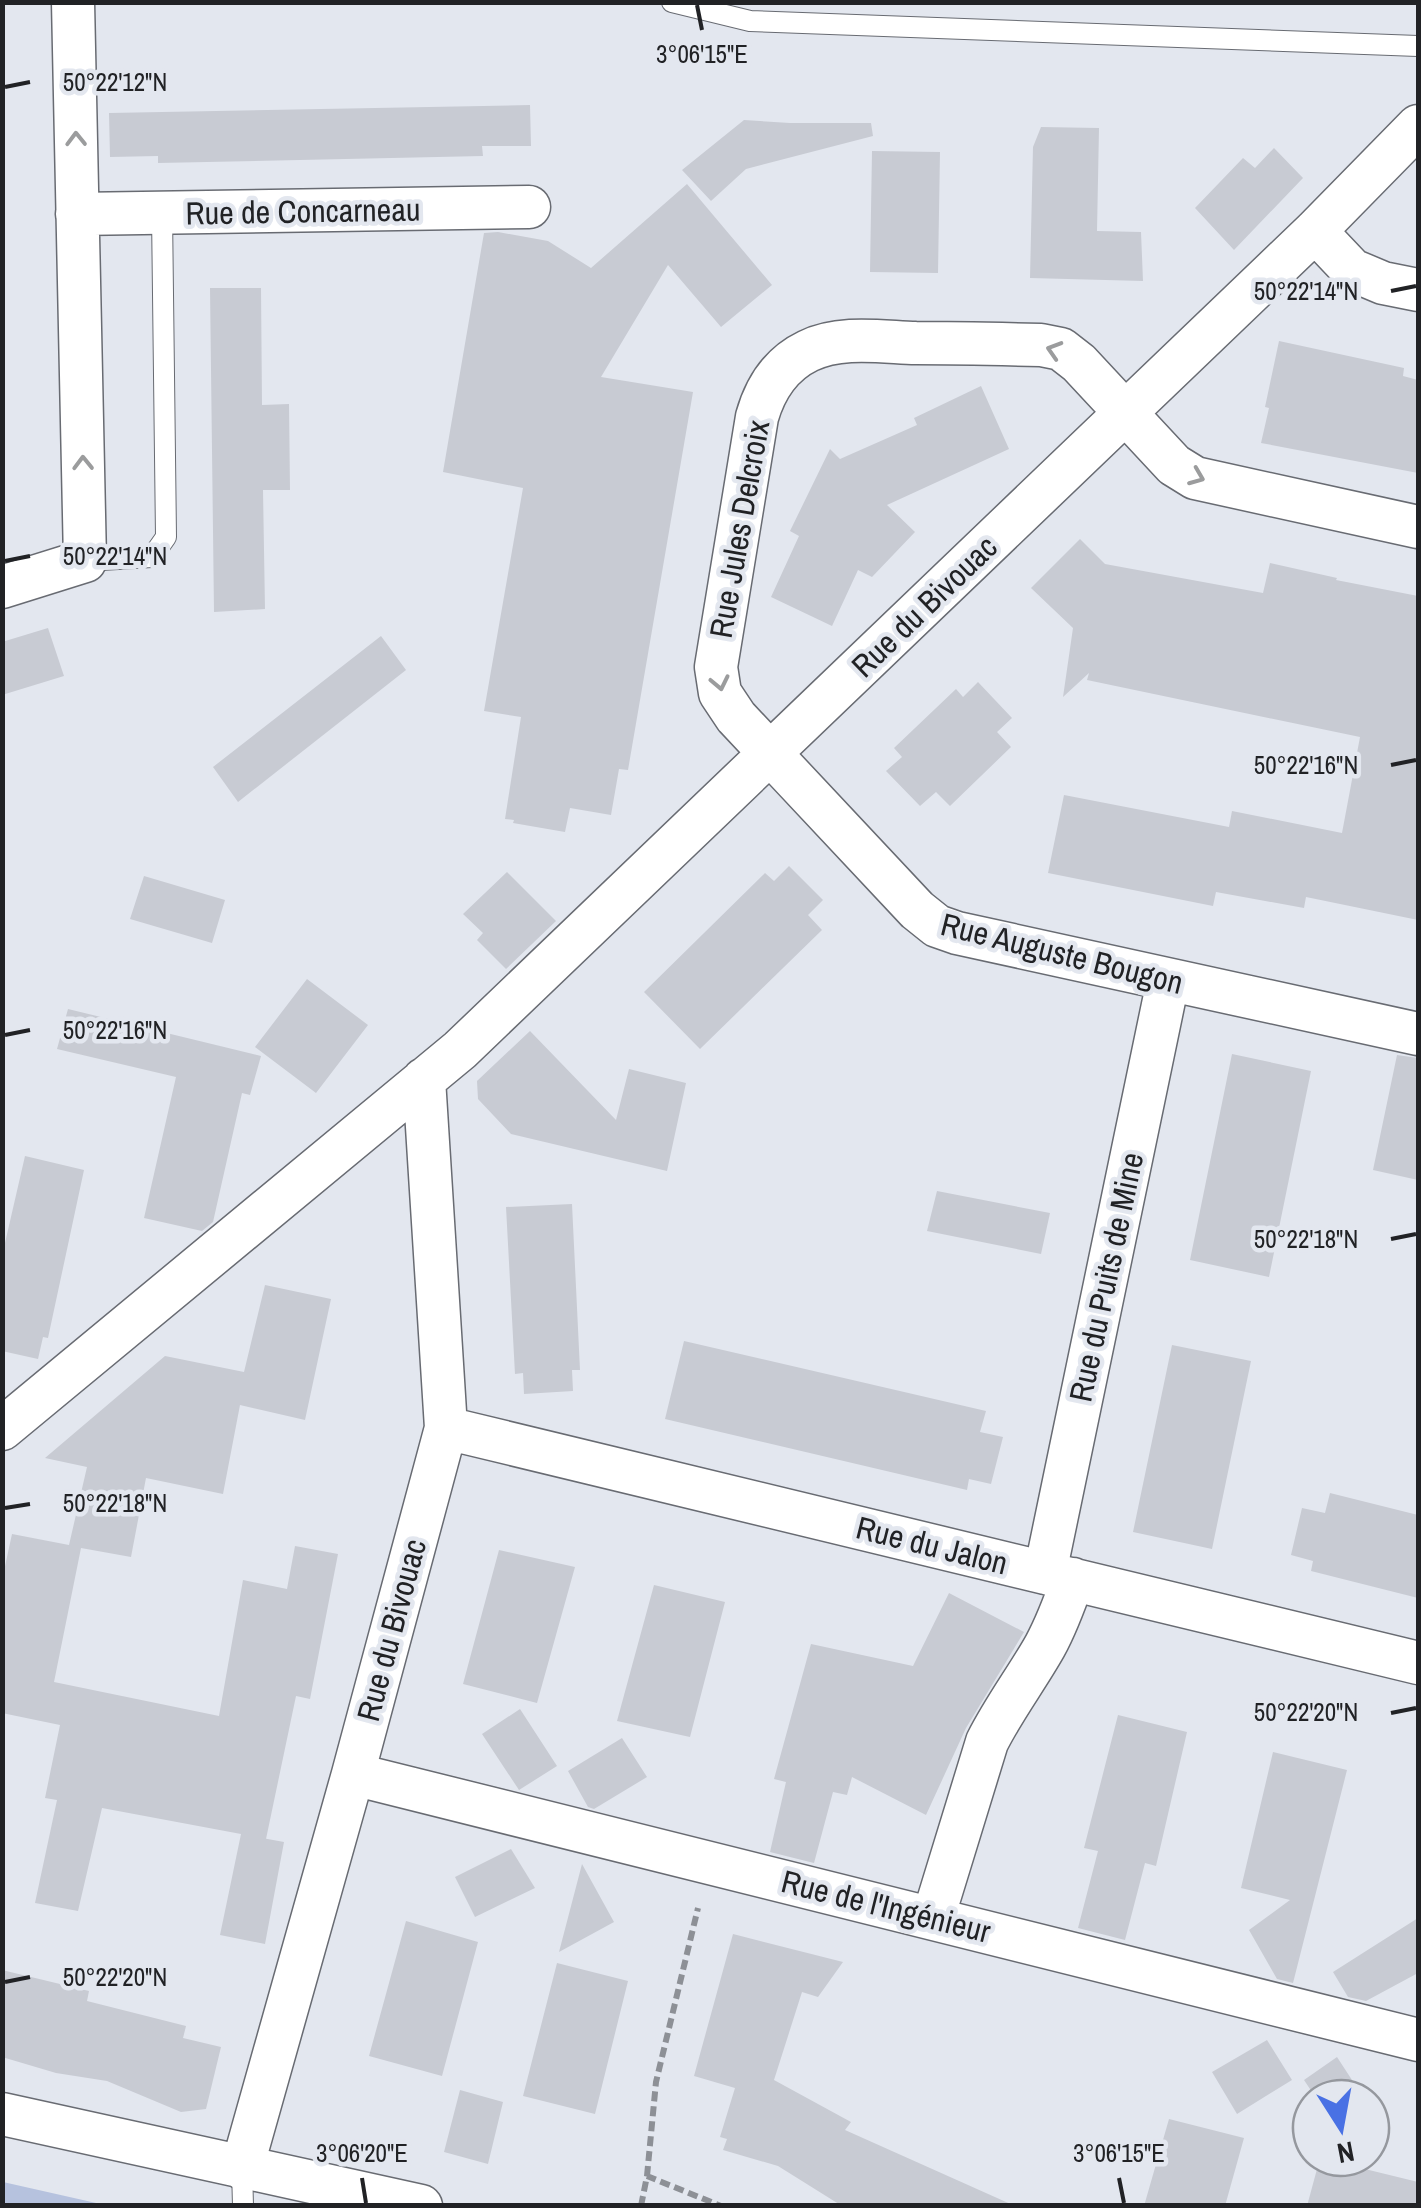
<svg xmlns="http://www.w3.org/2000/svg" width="1421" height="2208" font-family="'Archivo Narrow',sans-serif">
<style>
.green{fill:#b6c2de}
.building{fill:#c8cbd3}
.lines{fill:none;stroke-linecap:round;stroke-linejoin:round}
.lane-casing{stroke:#686b72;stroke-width:22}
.street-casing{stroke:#686b72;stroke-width:45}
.path{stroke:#8d9096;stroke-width:6;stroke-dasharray:10 5;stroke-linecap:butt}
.lane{stroke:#fff;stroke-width:20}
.street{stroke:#fff;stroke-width:42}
.oneway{stroke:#9b9c9d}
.ticks{fill:none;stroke:#212225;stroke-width:4}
.labels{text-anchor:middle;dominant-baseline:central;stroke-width:9;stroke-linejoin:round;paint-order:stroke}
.street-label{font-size:32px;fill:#212225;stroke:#e3e7ef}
.ticks-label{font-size:25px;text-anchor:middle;fill:#212225;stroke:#e3e7ef;stroke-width:9;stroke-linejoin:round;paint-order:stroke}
</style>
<rect width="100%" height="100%" fill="#e3e7ef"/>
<path class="green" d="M 3,2182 L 105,2205 L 3,2205 Z"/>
<path class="building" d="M 530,105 L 531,146 L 482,146 L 483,156 L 158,163 L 158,156 L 110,157 L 109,113 Z
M 744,120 L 790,123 L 871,123 L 873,136 L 746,169 L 711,201 L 682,170 Z
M 1041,127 L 1099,128 L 1097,231 L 1141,232 L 1143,281 L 1030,278 L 1033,147 Z
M 1274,148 L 1303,178 L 1234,250 L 1195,208 L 1243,158 L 1255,168 Z
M 872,151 L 940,152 L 938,273 L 870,272 Z
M 687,184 L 772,285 L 721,327 L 668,265 L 601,377 L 693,392 L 628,770 L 619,769 L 611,815 L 570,808 L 565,832 L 513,823 L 514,820 L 505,819 L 521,717 L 484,711 L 523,488 L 443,472 L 484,233 L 498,232 L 548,241 L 591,268 Z
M 210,288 L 261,288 L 262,405 L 289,404 L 290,490 L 263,490 L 265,609 L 214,612 Z
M 1279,341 L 1404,368 L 1403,376 L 1418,380 L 1418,473 L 1261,443 L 1269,408 L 1265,407 Z
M 981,386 L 1009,449 L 887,505 L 915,532 L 872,577 L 858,570 L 832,626 L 771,597 L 799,536 L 790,531 L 830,449 L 840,459 L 917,425 L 914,418 Z
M 1080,539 L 1105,564 L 1263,593 L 1270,563 L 1337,578 L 1336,580 L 1418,596 L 1418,920 L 1306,897 L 1304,908 L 1216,892 L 1213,906 L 1048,873 L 1064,795 L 1229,827 L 1232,811 L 1342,833 L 1360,737 L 1087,680 L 1089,673 L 1063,697 L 1073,628 L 1031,588 Z
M 48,628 L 64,676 L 2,695 L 2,642 Z
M 381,636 L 406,670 L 238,802 L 213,767 Z
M 978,682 L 1012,718 L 997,732 L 1011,747 L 950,806 L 936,792 L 920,806 L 886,771 L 902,757 L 894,748 L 956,689 L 963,697 Z
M 789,866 L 823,900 L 808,915 L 822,930 L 700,1049 L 644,992 L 765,873 L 774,881 Z
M 507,872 L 556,921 L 506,969 L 477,940 L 483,933 L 463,914 Z
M 144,876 L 225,900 L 212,943 L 130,919 Z
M 307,979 L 368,1025 L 316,1093 L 255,1047 Z
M 68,1009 L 261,1056 L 250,1095 L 242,1093 L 213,1222 L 202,1231 L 144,1218 L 176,1077 L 57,1049 Z
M 530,1031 L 616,1120 L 629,1069 L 686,1083 L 667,1171 L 511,1134 L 478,1099 L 477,1081 Z
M 1232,1054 L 1311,1071 L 1269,1277 L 1190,1260 Z
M 1397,1055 L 1418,1058 L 1418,1180 L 1373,1170 Z
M 25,1156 L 84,1170 L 48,1338 L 43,1337 L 38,1359 L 2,1351 L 2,1256 Z
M 937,1191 L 1050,1213 L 1041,1254 L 927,1231 Z
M 572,1204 L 580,1370 L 572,1370 L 573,1391 L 524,1394 L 523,1373 L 515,1374 L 506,1207 Z
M 265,1285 L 331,1299 L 305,1420 L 240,1405 L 223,1494 L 146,1478 L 131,1557 L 81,1548 L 54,1682 L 219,1716 L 243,1580 L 287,1589 L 295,1546 L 338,1554 L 310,1699 L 296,1696 L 266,1839 L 252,1836 L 284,1842 L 265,1944 L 220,1935 L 241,1834 L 102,1808 L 78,1911 L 35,1903 L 57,1800 L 45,1798 L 60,1725 L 2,1713 L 2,1580 L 12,1534 L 69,1545 L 87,1467 L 45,1458 L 165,1356 L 244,1372 Z
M 684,1341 L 986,1411 L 980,1432 L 1003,1437 L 991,1484 L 969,1479 L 967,1490 L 665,1419 Z
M 1172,1345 L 1251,1361 L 1212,1549 L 1133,1532 Z
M 1330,1493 L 1418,1515 L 1418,1598 L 1311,1571 L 1313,1561 L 1291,1555 L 1302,1508 L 1325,1513 Z
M 499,1550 L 575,1567 L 537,1703 L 463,1684 Z
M 654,1585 L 725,1602 L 690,1737 L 617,1721 Z
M 949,1593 L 1024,1632 L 966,1728 L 926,1815 L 852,1777 L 847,1795 L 833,1792 L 814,1863 L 770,1852 L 786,1782 L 774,1779 L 811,1644 L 913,1666 Z
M 520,1709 L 557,1766 L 519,1790 L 482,1734 Z
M 1118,1715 L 1187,1732 L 1156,1866 L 1145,1863 L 1125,1940 L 1078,1928 L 1098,1851 L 1084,1848 Z
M 622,1738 L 647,1777 L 594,1809 L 588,1807 L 568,1771 Z
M 1273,1752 L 1347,1770 L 1293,1983 L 1277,1979 L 1249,1930 L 1290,1900 L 1241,1888 Z
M 511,1849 L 535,1888 L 475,1917 L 455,1877 Z
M 582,1864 L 614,1922 L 559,1952 Z
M 1418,1918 L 1418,1973 L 1366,2001 L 1348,1997 L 1333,1972 Z
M 406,1921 L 478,1942 L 442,2076 L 369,2056 Z
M 733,1934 L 843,1962 L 818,1997 L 802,1992 L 774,2080 L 851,2122 L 845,2130 L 1015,2206 L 842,2206 L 778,2166 L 723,2150 L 727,2139 L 720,2137 L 735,2088 L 694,2076 Z
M 557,1963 L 628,1981 L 595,2114 L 523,2096 Z
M 2,1970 L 89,1991 L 87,2001 L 186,2026 L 183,2038 L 221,2047 L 206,2109 L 181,2112 L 107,2081 L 56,2073 L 2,2057 Z
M 1267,2040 L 1292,2080 L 1237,2114 L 1212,2072 Z
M 1337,2057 L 1352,2080 L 1364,2098 L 1316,2098 L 1304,2080 Z
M 460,2090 L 503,2102 L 488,2164 L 444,2152 Z
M 1169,2119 L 1244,2138 L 1225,2206 L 1144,2206 Z
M 1320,2158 L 1418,2182 L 1418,2206 L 1307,2206 Z"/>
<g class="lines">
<defs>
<path id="lane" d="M 672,2 L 750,21 L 1418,46
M 85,561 L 152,557 L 166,537 L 162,213
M 242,2168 L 243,2206"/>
<path id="street" d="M 77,214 L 529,207
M 1315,231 L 1352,270 L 1383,283 L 1418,290
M 1418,527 L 1195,478 L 1174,465 L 1079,363 L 1061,349 L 1041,345 C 1000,344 958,343 916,343 C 882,342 840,335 808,351 C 781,364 765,389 757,417 L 716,667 L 720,693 L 736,717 L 917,910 L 937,926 L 957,933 L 1418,1034
M 2,587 L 85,561 L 73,2
M 446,1428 L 1418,1663
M 2,1429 L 460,1050 L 1315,231 L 1418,126
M 1045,1573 L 1168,981
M 353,1774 L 1418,2040
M 933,1918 L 987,1742 C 1004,1708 1027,1678 1045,1646 C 1057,1624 1065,1602 1073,1579
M 2,2114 L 421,2206
M 242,2168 L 353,1774 L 446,1428 L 424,1079"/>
</defs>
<use href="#lane" class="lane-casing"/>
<use href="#street" class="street-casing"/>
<path class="path" d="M 647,2176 L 656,2082 L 698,1908
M 641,2206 L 647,2176 L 721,2206"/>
<use href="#lane" class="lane"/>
<use href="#street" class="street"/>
</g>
<defs><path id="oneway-chevron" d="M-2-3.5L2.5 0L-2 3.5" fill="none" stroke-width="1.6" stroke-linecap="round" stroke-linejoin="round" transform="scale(2.5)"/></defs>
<g class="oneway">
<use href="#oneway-chevron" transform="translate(76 139) rotate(-91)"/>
<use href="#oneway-chevron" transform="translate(1054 350) rotate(-163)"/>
<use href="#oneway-chevron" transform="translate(83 463) rotate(-91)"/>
<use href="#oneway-chevron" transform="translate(1197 477) rotate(22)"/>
<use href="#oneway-chevron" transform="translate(720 683) rotate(78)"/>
</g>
<path class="ticks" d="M 697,5 L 702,30M 5,87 L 30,82M 1391,291 L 1416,286M 5,561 L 30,556M 1391,765 L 1416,760M 5,1035 L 30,1030M 1391,1239 L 1416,1234M 5,1508 L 30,1504M 1391,1713 L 1416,1708M 5,1982 L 30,1977M 362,2178 L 366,2203M 1119,2178 L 1124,2203"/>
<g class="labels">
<g class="street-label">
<text transform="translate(303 211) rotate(-1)">Rue de Concarneau</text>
<text transform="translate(739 529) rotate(-80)">Rue Jules Delcroix</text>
<text transform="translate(924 606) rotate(-44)">Rue du Bivouac</text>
<text transform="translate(1062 953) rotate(14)">Rue Auguste Bougon</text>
<text transform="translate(1106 1277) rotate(-78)">Rue du Puits de Mine</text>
<text transform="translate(932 1545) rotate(14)">Rue du Jalon</text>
<text transform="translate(391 1630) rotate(-75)">Rue du Bivouac</text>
<text transform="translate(886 1906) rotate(14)">Rue de l'Ingénieur</text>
</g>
</g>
<g class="ticks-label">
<text x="702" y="63">3°06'15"E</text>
<text x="115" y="91">50°22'12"N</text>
<text x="1306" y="300">50°22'14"N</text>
<text x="115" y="565">50°22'14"N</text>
<text x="1306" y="774">50°22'16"N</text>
<text x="115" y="1039">50°22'16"N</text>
<text x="1306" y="1248">50°22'18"N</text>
<text x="115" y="1512">50°22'18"N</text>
<text x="1306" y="1721">50°22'20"N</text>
<text x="115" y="1986">50°22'20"N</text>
<text x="362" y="2162">3°06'20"E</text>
<text x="1119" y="2162">3°06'15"E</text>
</g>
<rect width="1421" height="2208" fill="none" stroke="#212225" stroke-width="10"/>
<g transform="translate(1341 2128) rotate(169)"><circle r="48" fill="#e3e7ef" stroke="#95989e" stroke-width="2.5"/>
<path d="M0-8L18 38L0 25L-18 38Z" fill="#4971e4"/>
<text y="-15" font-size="28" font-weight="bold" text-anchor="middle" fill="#212225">N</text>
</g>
</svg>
